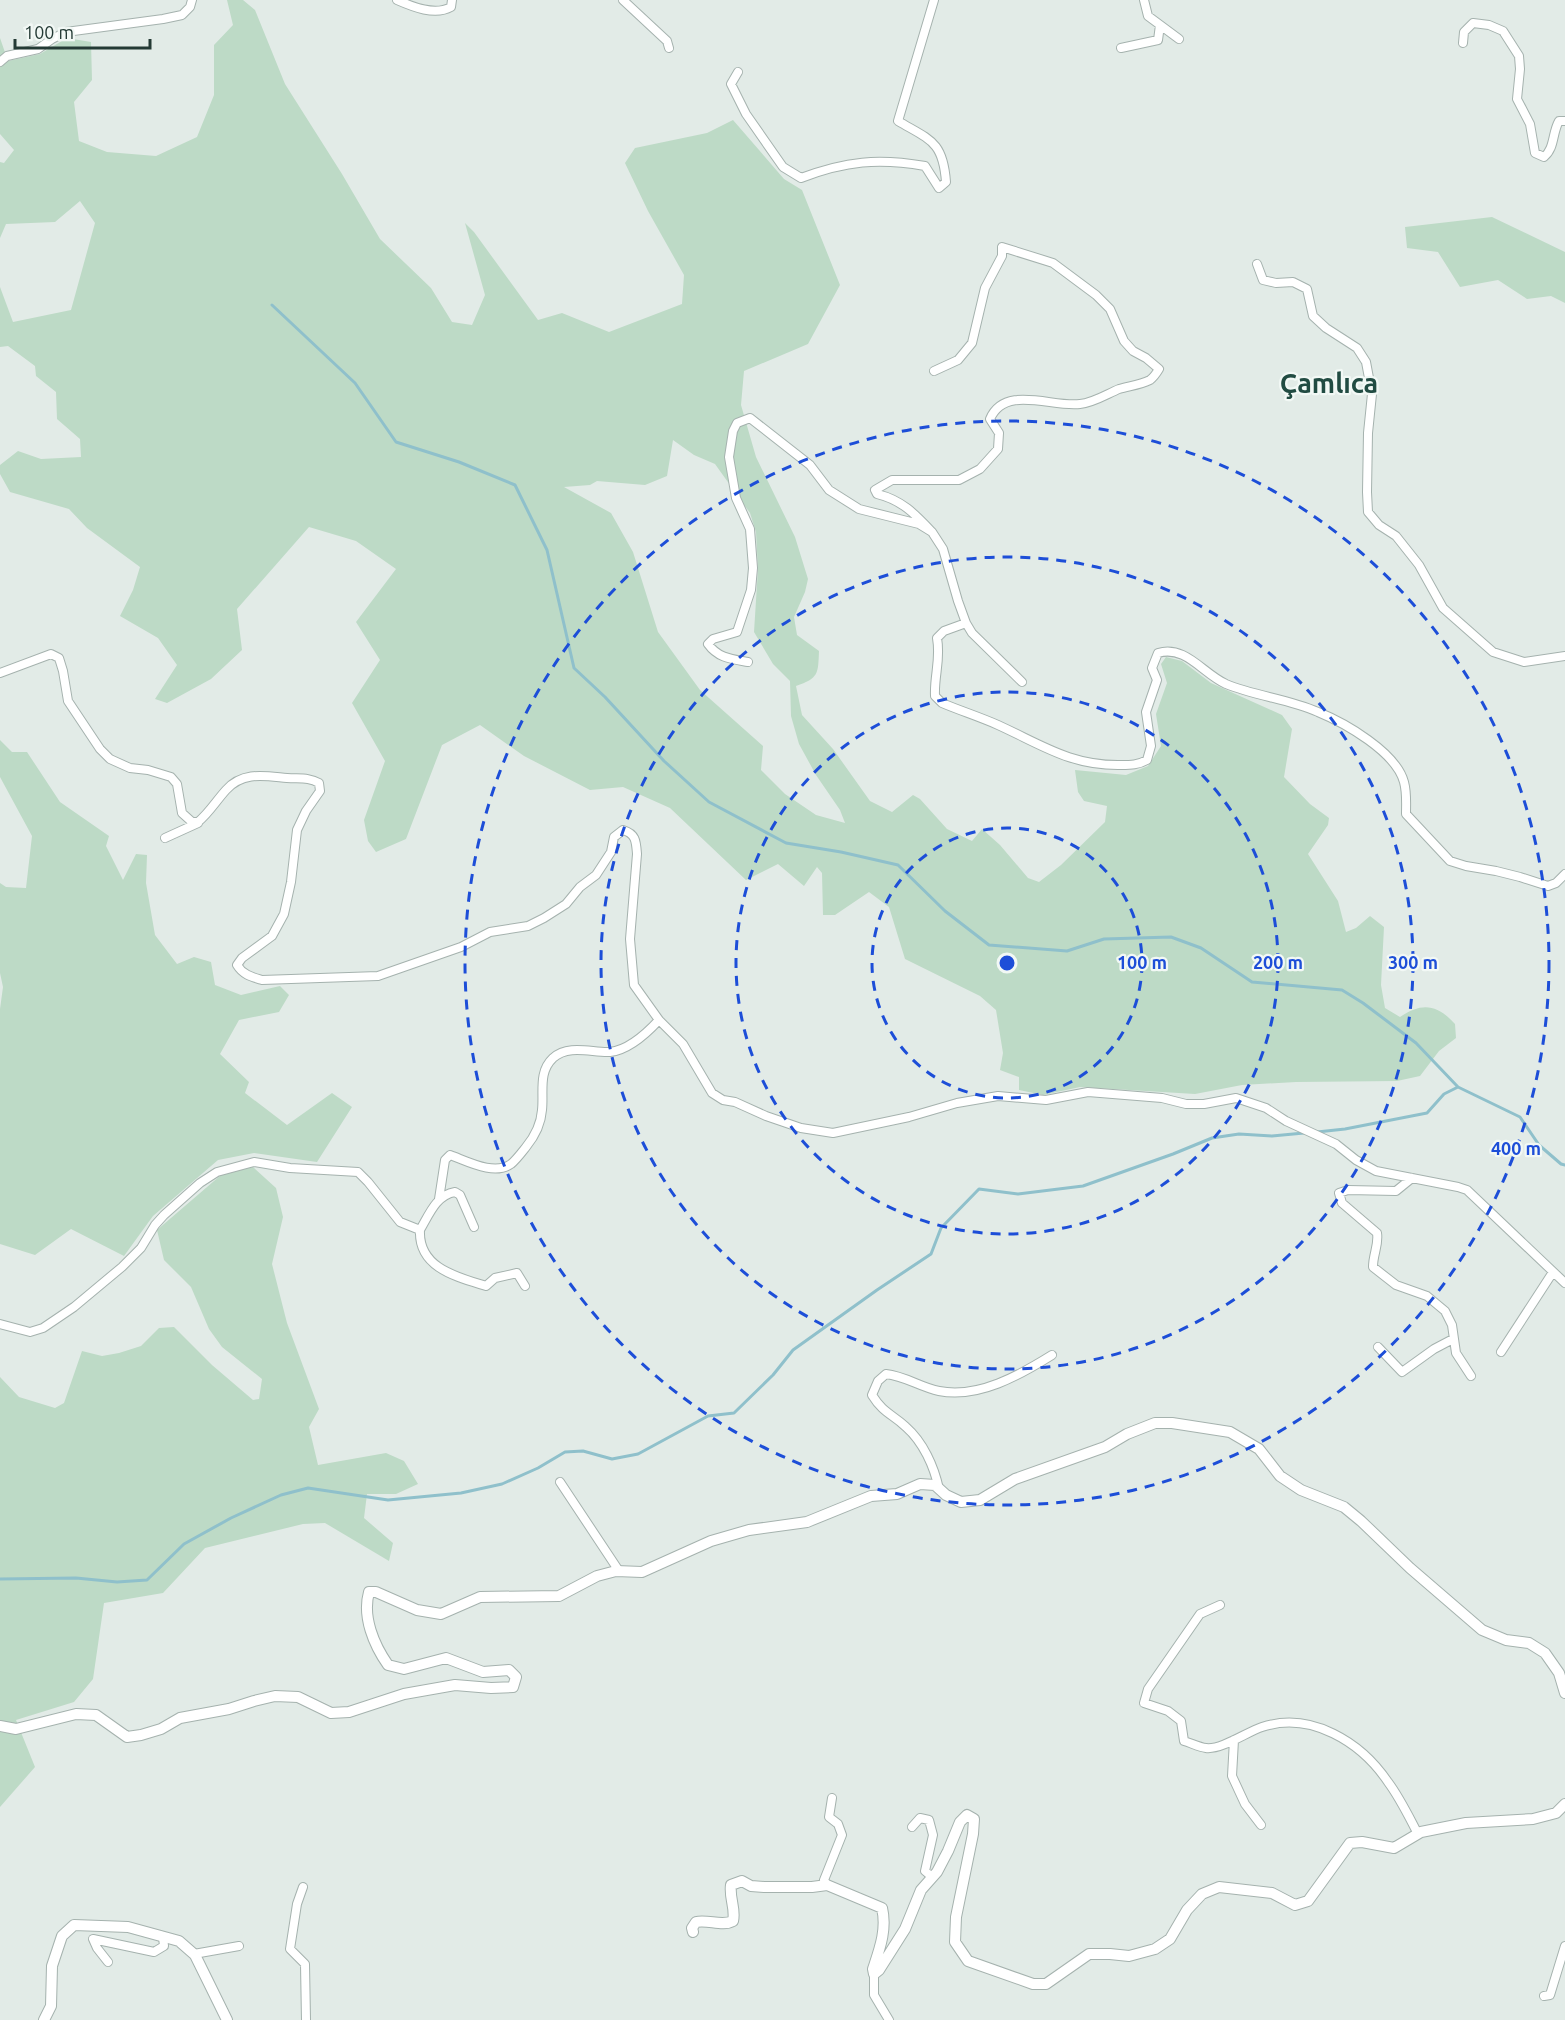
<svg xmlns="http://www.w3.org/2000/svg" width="1565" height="2020" font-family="Ubuntu,sans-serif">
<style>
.green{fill:#bddac6;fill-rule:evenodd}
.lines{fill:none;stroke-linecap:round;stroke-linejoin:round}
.stream{stroke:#8fc0cb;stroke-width:3}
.minor-casing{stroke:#a5b2ae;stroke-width:10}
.tertiary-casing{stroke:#a5b2ae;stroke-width:12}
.minor{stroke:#fff;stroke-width:8}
.tertiary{stroke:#fff;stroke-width:10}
.ring{fill:none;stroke:#1d4ed8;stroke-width:3;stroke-dasharray:10 8}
.labels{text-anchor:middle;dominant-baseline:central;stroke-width:4.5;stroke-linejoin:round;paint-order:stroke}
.district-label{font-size:27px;font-weight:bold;fill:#214b42;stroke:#f2f8f5}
.centre{fill:#1d4ed8;stroke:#f2f8f5;stroke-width:3}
.ring-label{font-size:18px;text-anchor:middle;font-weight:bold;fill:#1d4ed8;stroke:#f2f8f5;stroke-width:4.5;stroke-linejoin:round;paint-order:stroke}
</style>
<rect width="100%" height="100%" fill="#e2ebe7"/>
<path class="green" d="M 227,0 L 243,0 L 255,10 L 285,84 L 342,174 L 380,239 L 431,288 L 452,322 L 472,325 L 485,295 L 465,223 L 474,232 L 538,320 L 562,313 L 609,332 L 682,304 L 684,275 L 648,211 L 625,163 L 635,148 L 707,133 L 733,120 L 784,179 L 802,190 L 840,285 L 808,344 L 744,371 L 741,405 L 756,457 L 795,537 L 808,579 L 805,592 L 794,617 L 797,635 L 819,651 C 818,674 819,678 796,686 L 802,715 L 833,749 L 870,801 L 892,812 L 913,795 L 920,799 L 947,829 L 972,841 L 982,829 L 1000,845 L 1028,878 L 1039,882 L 1061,865 L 1105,822 L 1107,806 L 1084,801 L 1078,792 L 1075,770 L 1126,775 L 1148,766 L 1161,746 L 1156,714 L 1167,683 L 1161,664 L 1166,657 L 1182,661 L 1211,683 L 1282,715 L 1292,729 L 1284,777 L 1310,804 L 1329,818 L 1328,825 L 1308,854 L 1338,901 L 1346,932 L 1356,928 L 1370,916 L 1384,927 L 1381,985 L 1385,1008 L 1400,1017 C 1422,1002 1437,1004 1455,1024 L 1456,1038 L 1439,1051 L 1420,1076 L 1397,1081 L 1296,1082 L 1242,1085 L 1195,1094 L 1080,1087 L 1043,1095 L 1019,1090 L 1019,1077 L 1000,1070 L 1003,1053 L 996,1010 L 980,996 L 905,959 L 889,907 L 869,892 L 835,915 L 823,915 L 822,873 L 817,867 L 804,886 L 778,864 L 746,880 L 670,808 L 623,787 L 590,790 L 524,756 L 480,725 L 442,745 L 406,839 L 376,852 L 368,841 L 364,820 L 385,761 L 352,703 L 380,660 L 356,622 L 396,569 L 356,541 L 309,527 L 237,609 L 242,650 L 211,679 L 167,703 L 155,699 L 177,665 L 158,638 L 120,616 L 133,590 L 140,567 L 87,528 L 69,509 L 10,492 L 0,474 L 0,465 L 18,451 L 41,459 L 81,457 L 80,439 L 57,419 L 56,392 L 36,376 L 35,366 L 8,346 L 0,347 L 0,287 L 13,322 L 71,310 L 95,223 L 80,201 L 55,222 L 6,224 L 0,238 L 0,162 L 4,163 L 14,150 L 0,134 L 0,38 L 8,61 L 40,54 L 67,38 L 91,42 L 92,80 L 74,102 L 79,141 L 107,152 L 156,156 L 197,137 L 214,95 L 214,45 L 233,25 ZM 673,440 L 694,455 L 715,464 L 750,513 L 756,532 L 758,569 L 754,632 L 773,664 L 790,681 L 791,716 L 799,744 L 816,775 L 840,810 L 845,823 L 816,815 L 785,794 L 761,770 L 763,746 L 700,690 L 658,632 L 633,552 L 611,513 L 564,487 L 590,485 L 597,481 L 645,485 L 667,476 Z
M 1492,217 L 1565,252 L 1565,303 L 1551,296 L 1527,299 L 1498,280 L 1460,287 L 1438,252 L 1407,248 L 1405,227 Z
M 0,740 L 12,752 L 27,752 L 60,802 L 109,836 L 106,846 L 123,880 L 136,854 L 147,855 L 146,883 L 155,935 L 177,964 L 194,957 L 211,962 L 215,985 L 241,995 L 280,986 L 289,995 L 279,1012 L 239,1020 L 220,1054 L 249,1082 L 245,1093 L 287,1125 L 332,1093 L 352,1107 L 317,1162 L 254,1153 L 218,1160 L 153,1216 L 124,1256 L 71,1229 L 35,1255 L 0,1244 L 0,1009 L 3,987 L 0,973 L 0,883 L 6,887 L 26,888 L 32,836 L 0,777 Z
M 253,1167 L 276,1188 L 283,1217 L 272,1264 L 287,1323 L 319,1409 L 309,1427 L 318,1465 L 386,1453 L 404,1461 L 418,1484 L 396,1494 L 367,1494 L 364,1518 L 393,1543 L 389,1561 L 325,1523 L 303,1524 L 205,1548 L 163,1593 L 104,1603 L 93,1679 L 74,1702 L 16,1720 L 35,1767 L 0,1807 L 0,1377 L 19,1397 L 55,1408 L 64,1403 L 82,1351 L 102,1356 L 119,1353 L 141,1346 L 159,1328 L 174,1327 L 212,1365 L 253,1400 L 259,1399 L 262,1379 L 222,1347 L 209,1329 L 191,1287 L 164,1260 L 157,1230 L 221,1175 Z"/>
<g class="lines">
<path class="stream" d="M 272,305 L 355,383 L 396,442 L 459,462 L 515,485 L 547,550 L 574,668 L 605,697 L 664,761 L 709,802 L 786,843 L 841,852 L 898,865 L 945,911 L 989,945 L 1067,951 L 1104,939 L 1171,937 L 1201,948 L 1252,982 L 1342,990 L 1363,1003 L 1416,1043 L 1458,1087
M 1317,1132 L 1345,1129 L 1427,1113 L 1444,1094 L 1458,1087 L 1520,1117 L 1539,1145 L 1561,1164 L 1565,1165
M 0,1579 L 76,1578 L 117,1582 L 147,1580 L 184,1544 L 231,1518 L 281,1495 L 308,1488 L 388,1500 L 461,1493 L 502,1484 L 538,1468 L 565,1452 L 583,1451 L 612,1459 L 638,1454 L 708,1416 L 734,1413 L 773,1375 L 793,1350 L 877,1290 L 931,1254 L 941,1228 L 979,1189 L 1018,1194 L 1083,1186 L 1173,1154 L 1212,1138 L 1239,1134 L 1272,1136 L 1304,1133"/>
<defs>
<path id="minor" d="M 397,0 C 413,7 435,16 451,7 L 452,0
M 623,0 L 667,41 L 669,48
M 1144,0 L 1148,16 L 1179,39
M 1463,43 L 1464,32 L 1473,23 L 1489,25 L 1503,31 L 1519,56 L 1520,69 L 1517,99 L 1530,124 L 1535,153 L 1544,157 C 1555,148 1552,133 1559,121 L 1565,121
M 1121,48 L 1158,40 L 1160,25
M 0,62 L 7,56 L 38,49 L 52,39 L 66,32 L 163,19 L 182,15 L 190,7 L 192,0
M 738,72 L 731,84 L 746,114 L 783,167 L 801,178 C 846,161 878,158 925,166 L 939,188 L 946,182 C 943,141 930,140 898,121 L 934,0
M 1257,264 L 1263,280 L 1276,283 L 1293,282 L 1307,289 L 1313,316 L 1326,328 L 1357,348 L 1366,362 L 1372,394 L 1368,433 L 1367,492 L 1368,512 L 1379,525 L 1396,536 L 1419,565 L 1443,608 L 1493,652 L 1524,662 L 1565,656
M 932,532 C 915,514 902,500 877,494 L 875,490 L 892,480 L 959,480 L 980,469 L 998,449 L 999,433 L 990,419 C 1005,384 1053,408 1080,404 C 1093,403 1107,394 1119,389 C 1129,386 1140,385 1150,380 C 1154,377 1156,374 1159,369 L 1146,358 L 1133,351 L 1124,341 L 1110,309 L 1096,295 L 1053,263 L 1002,247 L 1002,256 L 985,288 L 972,343 L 958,360 L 934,371
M 966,623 L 944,631 L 937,638 C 941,660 934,675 935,696 L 942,703 C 961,711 980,717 998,725 C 1042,745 1071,766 1121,765 C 1131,765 1138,765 1147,760 L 1151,746 L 1146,712 L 1157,680 L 1152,668 L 1158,653 C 1186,645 1202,673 1226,684 C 1255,696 1289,699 1318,712 C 1345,723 1396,752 1404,782 C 1407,793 1406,803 1406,814 L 1450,861 L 1466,866 L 1496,871 L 1520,877 L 1548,886 L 1556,883 L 1565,874
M 748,662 C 731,659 718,658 708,644 L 713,639 L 737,632 L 751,590 L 753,568 L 750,529 L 736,498 L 729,457 L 733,431 L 737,423 L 750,418 L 810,465 L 829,490 L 859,509 L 919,524 L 932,532 L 943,549 L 958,601 L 966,623 L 972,633 L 1022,682
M 0,673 L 51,654 L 59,658 L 63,671 L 68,701 L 100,749 L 110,759 L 130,768 L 148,770 L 171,777 L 177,784 L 182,813 L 192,822 L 198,822 C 209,813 216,801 226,790 C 243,771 265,776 287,778 C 299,779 309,777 319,783 L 320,791 L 306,811 L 297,830 L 291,882 L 284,914 L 272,936 L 242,958 L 237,965 C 243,975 252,977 262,980 L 378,976 L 461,947 L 490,932 L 528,926 L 544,918 L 566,904 L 580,887 L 596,875 L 611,852 L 614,837 L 623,830 C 636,834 636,841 637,854 L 630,939 L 634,985 L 659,1020 L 683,1044 L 712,1093 L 723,1100 L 735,1102 L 766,1116 L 801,1128 L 833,1133 L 909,1117 L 957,1103 L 998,1096 L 1046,1100 L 1088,1092 L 1162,1098 L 1186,1104 L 1204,1104 L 1236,1098 L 1266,1108 L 1286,1121 L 1336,1144 L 1356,1160 L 1376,1171 L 1458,1187 L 1467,1190 L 1565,1283
M 165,838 L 198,823
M 1412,1178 L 1396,1191 L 1348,1190 L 1339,1193 L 1342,1203 L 1377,1233 C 1379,1245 1373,1254 1373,1267 L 1396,1285 L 1427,1296 L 1445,1311 L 1452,1325 L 1456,1353 L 1471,1376
M 439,1199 L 445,1160 L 450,1155 C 467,1161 494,1176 511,1164 C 516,1160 522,1152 526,1147 C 535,1136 541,1124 542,1110 C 544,1092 538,1072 553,1058 C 569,1044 592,1053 610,1052 C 629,1050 647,1033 659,1020
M 420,1230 C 429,1215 436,1195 455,1192 L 460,1195 L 474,1227
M 0,1324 L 30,1332 L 43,1328 L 74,1307 L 122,1267 L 141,1248 L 155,1225 L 164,1215 L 200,1183 L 217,1172 L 254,1162 L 290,1168 L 358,1172 L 368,1182 L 400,1222 L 420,1230 C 418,1268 457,1277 486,1286 L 495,1278 L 517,1273 L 525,1286
M 1378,1347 L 1402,1372 L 1434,1349 L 1453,1339
M 1501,1352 L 1553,1272
M 560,1482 L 619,1571
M 939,1489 C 934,1466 923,1442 906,1427 C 891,1413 884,1414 872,1395 L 878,1381 L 886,1374 C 905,1376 920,1387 939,1391 C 978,1399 1020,1375 1052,1355
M 1220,1605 L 1200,1614 L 1148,1689 L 1144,1703 L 1168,1711 L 1181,1721 L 1184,1741 C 1191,1743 1199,1747 1206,1748 C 1221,1750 1247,1732 1262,1727 C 1311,1711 1361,1742 1388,1782 C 1400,1798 1409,1817 1418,1834
M 1234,1740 L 1232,1776 L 1245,1804 L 1261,1825
M 912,1827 L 920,1818 L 929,1820 L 933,1835 L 925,1871 L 931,1876
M 827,1885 L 824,1880 L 842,1835 L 838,1824 L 829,1817 L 832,1798
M 303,1887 L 297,1904 L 290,1949 L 305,1964 L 306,2020
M 194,1954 L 239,1946
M 108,1962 L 97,1948 L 93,1939 L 154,1952 L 164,1946 L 163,1937
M 874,1974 L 874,1995 L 889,2020
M 1544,1996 L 1550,1995 L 1565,1946"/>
<path id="tertiary" d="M 0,1726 L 16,1729 L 76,1714 L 96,1715 L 127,1737 L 141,1735 L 161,1729 L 180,1718 L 229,1709 L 254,1701 L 275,1696 L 298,1697 L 331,1713 L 349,1712 L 404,1694 L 455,1685 L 491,1688 L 513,1687 L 516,1677 L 509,1670 L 483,1672 L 446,1658 L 404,1669 L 388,1665 C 374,1645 362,1617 369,1592 L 376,1592 L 417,1610 L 441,1614 L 480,1597 L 559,1596 L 597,1576 L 616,1571 L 642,1572 L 711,1541 L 749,1530 L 807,1522 L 871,1496 L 897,1494 L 920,1484 L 935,1485 L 946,1495 L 961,1502 L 980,1500 L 1015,1479 L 1105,1447 L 1127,1434 L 1155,1423 L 1172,1423 L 1230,1432 L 1259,1449 L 1280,1476 L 1301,1490 L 1344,1507 L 1361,1521 L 1410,1568 L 1482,1630 L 1506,1640 L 1529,1643 L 1545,1653 L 1559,1673 L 1565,1693
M 693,1932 L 692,1928 L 696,1922 C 708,1919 722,1927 733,1921 C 736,1909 729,1898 731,1885 L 742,1881 L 751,1886 L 764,1887 L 812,1887 L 827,1885 L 882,1908 C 887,1929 880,1948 873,1969 L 874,1974 L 879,1970 L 905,1929 L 921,1890 L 937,1872 L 948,1851 L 960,1822 L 967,1815 L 974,1819 L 973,1834 L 956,1917 L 955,1942 L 968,1961 L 1033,1984 L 1046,1984 L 1089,1954 L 1110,1954 L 1129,1956 L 1155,1949 L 1170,1939 L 1187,1910 L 1202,1894 L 1219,1887 L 1272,1893 L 1295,1905 L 1308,1901 L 1350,1843 L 1362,1842 L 1394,1848 L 1421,1832 L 1466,1823 L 1533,1819 L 1556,1813 L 1565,1804
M 44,2020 L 51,2006 L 52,1966 L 62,1936 L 74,1925 L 128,1927 L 179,1941 L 195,1955 L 227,2020"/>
</defs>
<use href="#minor" class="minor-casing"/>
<use href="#tertiary" class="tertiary-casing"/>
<use href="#minor" class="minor"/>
<use href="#tertiary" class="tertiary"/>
</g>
<g class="ring">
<circle cx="1007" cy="963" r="135"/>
<circle cx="1007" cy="963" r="271"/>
<circle cx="1007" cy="963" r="406"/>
<circle cx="1007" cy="963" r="542"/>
</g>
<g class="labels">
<g class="district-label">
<text x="1329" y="383">Çamlıca</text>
</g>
</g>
<circle cx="1007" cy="963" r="9" class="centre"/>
<g class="ring-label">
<text x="1142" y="969">100 m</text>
<text x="1278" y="969">200 m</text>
<text x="1413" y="969">300 m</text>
<text x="1516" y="1155">400 m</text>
</g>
<path d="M15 39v9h135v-9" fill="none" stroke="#243a35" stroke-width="3"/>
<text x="24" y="39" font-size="18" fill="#243a35" stroke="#f2f8f5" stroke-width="4.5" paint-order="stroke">100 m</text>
</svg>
